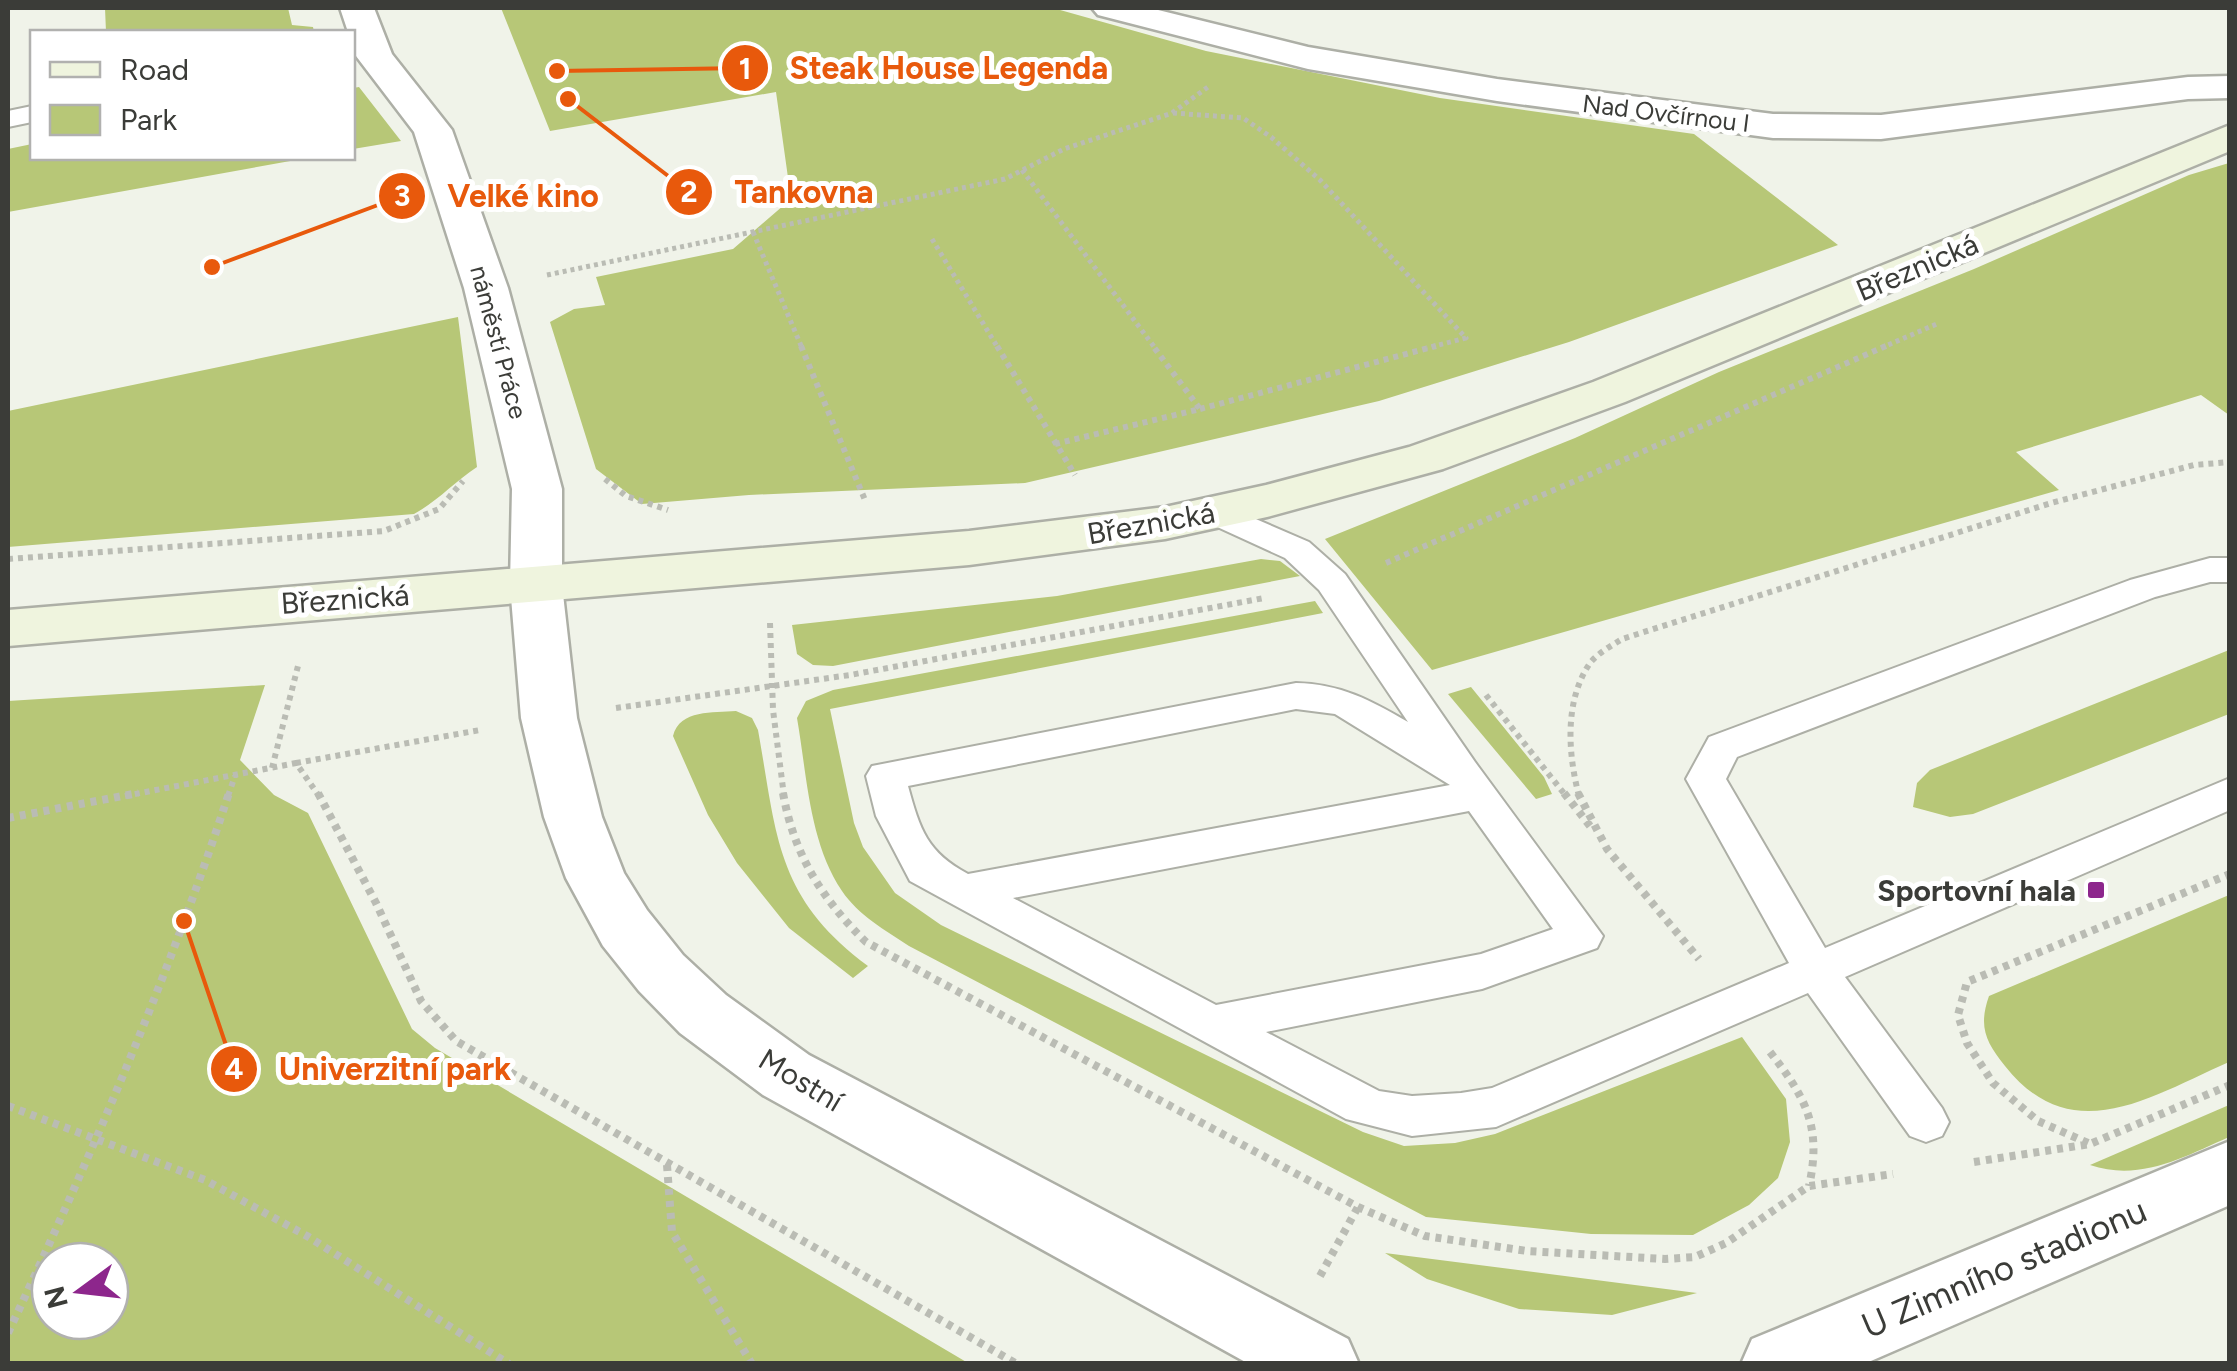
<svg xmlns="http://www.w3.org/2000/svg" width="2237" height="1371" font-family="Figtree,sans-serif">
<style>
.green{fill:#b7c777;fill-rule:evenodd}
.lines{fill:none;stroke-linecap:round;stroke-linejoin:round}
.service-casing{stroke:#adafa6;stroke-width:4}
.minor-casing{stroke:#adafa6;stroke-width:5}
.secondary-casing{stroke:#adafa6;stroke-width:5}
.path-far2{stroke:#babcb4;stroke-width:5;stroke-dasharray:4 4;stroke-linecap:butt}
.path-far1{stroke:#babcb4;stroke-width:6;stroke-dasharray:5 5;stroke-linecap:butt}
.path{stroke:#babcb4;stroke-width:8;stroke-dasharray:6 6;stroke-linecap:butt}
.service{fill:#fff;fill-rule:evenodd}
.minor{fill:#fff;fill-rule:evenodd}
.secondary{fill:#eff4de;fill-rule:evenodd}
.poi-dot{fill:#8d268c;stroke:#fff;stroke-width:4}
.labels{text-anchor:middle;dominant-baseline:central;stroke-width:10;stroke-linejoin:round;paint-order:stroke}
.far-street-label{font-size:25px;fill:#3b3c38;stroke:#fff}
.street-label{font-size:30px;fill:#3b3c38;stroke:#fff}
.poi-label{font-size:30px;font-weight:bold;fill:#3b3c38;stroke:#fff;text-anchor:end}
.near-street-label{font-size:35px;fill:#3b3c38;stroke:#fff}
.leader{fill:none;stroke:#e8590c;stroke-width:4}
.callout-dot{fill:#e8590c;stroke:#fff;stroke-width:4}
.mark-label{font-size:30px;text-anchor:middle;font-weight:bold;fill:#fff}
.callout-label{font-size:32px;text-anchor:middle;font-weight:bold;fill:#e8590c;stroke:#fff;stroke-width:10;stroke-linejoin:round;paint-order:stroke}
</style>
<rect width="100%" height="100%" fill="#f0f3e9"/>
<path class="green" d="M 105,8 L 288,8 L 292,25 L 313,27 L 314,32 L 106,32 Z
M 501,8 L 1053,8 L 1206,51 L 1440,98 L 1694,134 L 1838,245 L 1569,342 L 1379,401 L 1025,483 L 749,495 L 642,504 L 596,469 L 550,322 L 574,309 L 605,305 L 596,277 L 733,249 L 791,199 L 776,92 L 550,131 Z
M 359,87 L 401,141 L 353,149 L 353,88 Z
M 32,144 L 32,158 L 307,158 L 8,212 L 8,149 Z
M 2229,163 L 2229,415 L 2201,395 L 2016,452 L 2059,490 L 1432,670 L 1325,539 L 1575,438 L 1719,372 L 1974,269 L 2189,175 Z
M 458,317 L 477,467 C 454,482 438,501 414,514 L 8,547 L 8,411 Z
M 1261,559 L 1280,561 L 1300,576 L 833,666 L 813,665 L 797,654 L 792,625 L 1057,596 Z
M 1315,601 L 1323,613 L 830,709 L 854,823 L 863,847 L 895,893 L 941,925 L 1363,1132 L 1404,1146 L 1455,1143 L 1495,1134 L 1742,1037 L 1786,1099 L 1790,1142 L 1778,1178 L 1749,1205 L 1693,1235 L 1591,1234 L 1426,1217 L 909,946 C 885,930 858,915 842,891 C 809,842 807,775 797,718 L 806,701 L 833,690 Z
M 2229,650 L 2229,714 L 1973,814 L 1950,817 L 1913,807 L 1917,783 L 1930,770 Z
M 265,685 L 240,760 L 274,795 L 308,813 L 412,1029 L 435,1048 L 968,1363 L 8,1363 L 8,701 ZM 50,1261 L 110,1261 L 110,1321 L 50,1321 Z
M 1471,687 L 1544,777 L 1552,794 L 1536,799 L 1448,694 Z
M 736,711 L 752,718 L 758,730 C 777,835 775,897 868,966 L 853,978 L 789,928 L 737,863 L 708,815 L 673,736 C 680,709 713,713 736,711 Z
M 2229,895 L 2229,1062 C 2151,1096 2072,1151 2005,1066 C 1986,1042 1978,1027 1989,996 Z
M 2229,1105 L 2229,1137 C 2184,1157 2140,1182 2090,1165 Z
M 1385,1253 L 1697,1293 L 1612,1315 L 1519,1309 L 1427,1279 Z"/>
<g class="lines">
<defs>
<path id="service" d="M 32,106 L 32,122 L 8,127 L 8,111 Z
M 1214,501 L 1309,542 L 1345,574 L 1475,762 L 1603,936 L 1597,948 L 1482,989 L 1266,1032 L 1379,1091 L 1412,1096 L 1461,1093 L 1492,1088 L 1789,963 L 1686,779 L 1709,737 L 2130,580 L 2210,558 L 2230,558 L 2230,582 L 2210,582 L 2155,597 L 1737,757 L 1726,779 L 1825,948 L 2230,778 L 2230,810 L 1845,977 L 1942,1108 L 1949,1122 L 1942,1136 L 1926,1142 L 1910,1136 L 1808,993 L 1496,1127 L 1412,1136 L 1346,1119 L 910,881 L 876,816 L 866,776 L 872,766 L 1296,683 C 1341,684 1370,700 1408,722 L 1319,590 L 1285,558 L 1202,520 L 1197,512 L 1202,504 ZM 1296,709 L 1335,714 L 1450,785 L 968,874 C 927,852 920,830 908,786 ZM 1469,811 L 1553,929 L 1481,954 L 1216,1005 L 1013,898 Z"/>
<path id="minor" d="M 340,8 L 374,8 L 392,54 L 452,130 L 508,288 L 562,489 L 562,585 L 577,718 L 602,817 L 624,873 L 647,910 L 683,955 L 726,995 L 809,1055 L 1348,1339 L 1359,1364 L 1249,1364 L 763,1095 L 680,1033 L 639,991 L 603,946 L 566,878 L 544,817 L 521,718 L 510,585 L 512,489 L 464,288 L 414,132 L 356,56 L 352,32 L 348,32 Z
M 1092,8 L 1150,8 L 1308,47 L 1497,79 L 1773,114 L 1881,115 L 2188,77 L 2230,76 L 2230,98 L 2188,99 L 1881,139 L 1773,138 L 1497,101 L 1308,69 L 1098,15 Z
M 2230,1141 L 2230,1205 L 1864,1364 L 1741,1364 L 1752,1339 Z"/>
<path id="secondary" d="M 2230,125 L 2230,151 L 1625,402 L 1443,469 L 1267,517 L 1165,539 L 969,565 L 8,646 L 8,610 L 969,531 L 1165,507 L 1266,485 L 1409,447 L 1593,382 Z"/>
</defs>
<use href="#service" class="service-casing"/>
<use href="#minor" class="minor-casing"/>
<use href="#secondary" class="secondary-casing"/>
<path class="path-far2" d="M 1173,113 L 1243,118 L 1271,137 L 1320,180 L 1466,338 L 1427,348
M 1022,170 L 1155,348
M 753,232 L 802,348
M 932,239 L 998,348
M 547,275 L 1005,179 L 1064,149 L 1172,113 L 1208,87
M 1881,348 L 1939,323"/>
<path class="path-far1" d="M 801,346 L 865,500
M 997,346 L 1075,475
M 1200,409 L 1436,346
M 1055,444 L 1200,409 L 1153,346
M 605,479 L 626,496 L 668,510
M 8,559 L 384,531 L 439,509 L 463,481
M 1386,563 L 1886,346
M 770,623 L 773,710 L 784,796
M 1486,695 L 1566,796
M 616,708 L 850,675 L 1264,598
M 296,763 L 480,730
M 272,768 L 299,662
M 125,796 L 296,763 L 319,796
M 228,796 L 235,776
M 1579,796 C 1568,754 1564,701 1590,663 C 1598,653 1611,646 1622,639 L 2051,503 L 2194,465 L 2230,462"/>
<path class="path" d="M 318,793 L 376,903 L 421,1001 L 456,1041 L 1017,1364
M 783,793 C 794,855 822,899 866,942 L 1358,1207 L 1425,1236 L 1527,1251 L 1665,1259 L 1695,1257 L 1726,1243 L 1809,1186 L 1893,1174
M 1564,793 L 1590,826
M 1578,793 L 1607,849 L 1699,959
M 8,818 L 138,793
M 1770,1052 C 1806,1098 1822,1127 1809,1186
M 8,1106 L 205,1180 L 307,1236 L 509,1364
M 2088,1143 L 2038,1121 L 1993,1083 L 1967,1043 L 1958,1015 L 1967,982 L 2230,874
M 1974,1162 L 2090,1144 L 2230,1085
M 667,1165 L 672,1232 L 752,1364
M 1320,1276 L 1358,1207
M 8,1333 C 91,1156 168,979 229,793"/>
<use href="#service" class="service"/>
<use href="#minor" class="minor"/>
<use href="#secondary" class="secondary"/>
</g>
<rect class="poi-dot" x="2086" y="880" width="20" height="20" rx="5"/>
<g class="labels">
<g class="far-street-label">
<text transform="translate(1666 113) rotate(7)">Nad Ovčírnou I</text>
<text transform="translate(499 342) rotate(75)">náměstí Práce</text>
</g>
<g class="street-label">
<text transform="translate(1917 267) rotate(-23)">Březnická</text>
<text transform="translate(1151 523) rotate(-10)">Březnická</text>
<text transform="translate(345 599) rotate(-4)">Březnická</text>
<text transform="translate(801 1080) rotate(31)">Mostní</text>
</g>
<g class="poi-label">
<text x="2076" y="890">Sportovní hala</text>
</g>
<g class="near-street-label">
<text transform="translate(2004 1268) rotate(-23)">U Zimního stadionu</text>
</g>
</g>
<path class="leader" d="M557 71L745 68M568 99L689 192M212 267L402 196M184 921L234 1069"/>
<g class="callout-dot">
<circle cx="557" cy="71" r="10"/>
<circle cx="568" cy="99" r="10"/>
<circle cx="212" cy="267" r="10"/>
<circle cx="184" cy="921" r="10"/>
<circle cx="745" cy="68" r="25"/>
<circle cx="689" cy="192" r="25"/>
<circle cx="402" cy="196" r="25"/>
<circle cx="234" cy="1069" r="25"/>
</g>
<g class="mark-label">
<text x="745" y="79">1</text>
<text x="689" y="202">2</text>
<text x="402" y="206">3</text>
<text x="234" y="1079">4</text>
</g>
<g class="callout-label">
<text x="949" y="79">Steak House Legenda</text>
<text x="804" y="203">Tankovna</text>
<text x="523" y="207">Velké kino</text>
<text x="395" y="1080">Univerzitní park</text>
</g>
<rect width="2237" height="1371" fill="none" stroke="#3b3c38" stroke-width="20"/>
<rect x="30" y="30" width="325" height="130" fill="#ffffff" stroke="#b1b1af" stroke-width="2.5"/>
<rect x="50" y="62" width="50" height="15" fill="#eff4de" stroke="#b1b1af" stroke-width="2.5"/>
<text x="120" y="80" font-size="30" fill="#3b3c38">Road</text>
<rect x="50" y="105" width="50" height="30" fill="#b7c777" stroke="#b1b1af" stroke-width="2.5"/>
<text x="120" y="130" font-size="30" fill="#3b3c38">Park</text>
<g transform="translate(80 1291) rotate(255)"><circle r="48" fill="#ffffff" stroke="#b1b1af" stroke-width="2.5"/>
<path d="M0-8L18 38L0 25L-18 38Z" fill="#8d268c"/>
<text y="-15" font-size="28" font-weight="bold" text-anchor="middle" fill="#3b3c38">N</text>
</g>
</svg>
